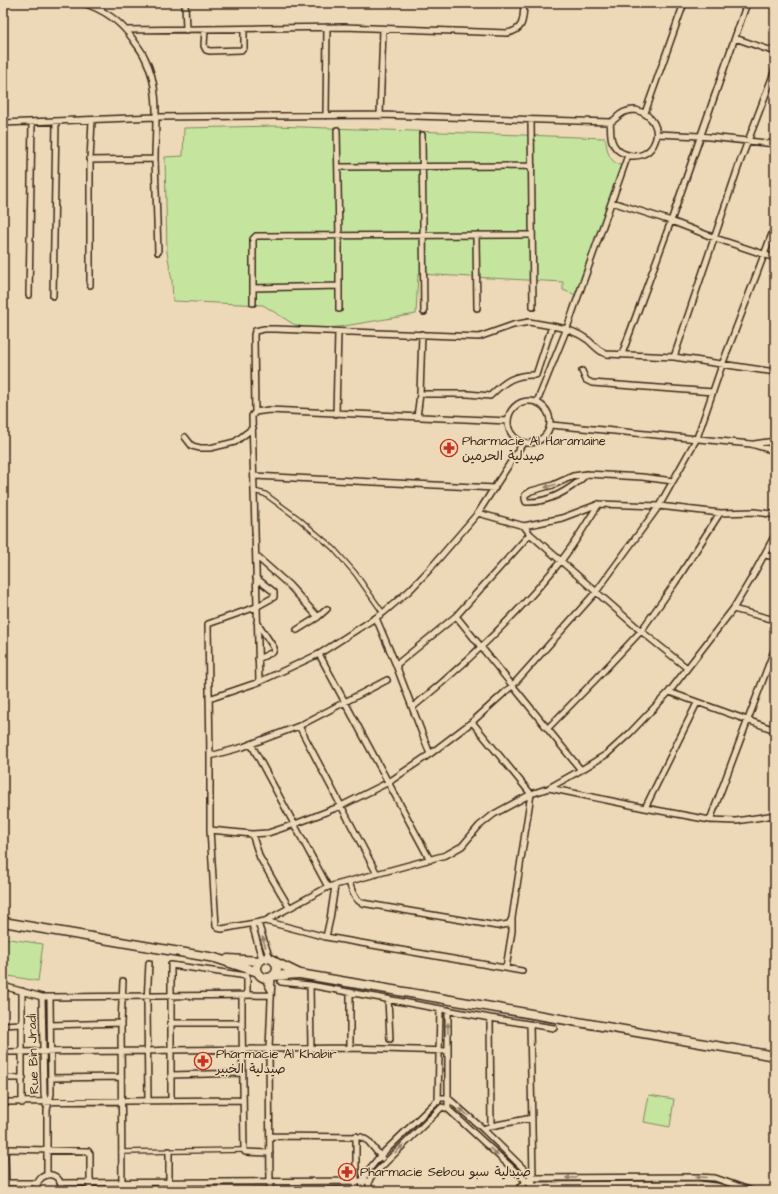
<svg xmlns="http://www.w3.org/2000/svg" width="778" height="1194" font-family="'Architects Daughter','Playpen Sans Arabic',sans-serif">
<style>
.green{fill:#c5e59e;stroke:#80885e}
.lines{fill:none;stroke-linecap:round;stroke-linejoin:round}
.pedestrian-casing{stroke:#3b2a1e;stroke-width:6}
.minor-casing{stroke:#3b2a1e;stroke-width:8}
.primary-casing{stroke:#3b2a1e;stroke-width:11}
.pedestrian{stroke:#edd9b7;stroke-width:3.5}
.minor{stroke:#edd9b7;stroke-width:5}
.primary{stroke:#edd9b7;stroke-width:8}
.oneway{fill:#94826a}
.labels{text-anchor:middle;dominant-baseline:central;stroke-width:3;stroke-linejoin:round;paint-order:stroke}
.poi-label{font-size:13px;fill:#3b2a1e;stroke:#edd9b7;text-anchor:start}
.street-label{font-size:13px;fill:#3b2a1e;stroke:#edd9b7}
</style>
<rect width="100%" height="100%" fill="#edd9b7"/>
<filter id="ink" filterUnits="userSpaceOnUse"><feTurbulence type="fractalNoise" baseFrequency=".025" numOctaves="2"/><feDisplacementMap in="SourceGraphic" scale="8" xChannelSelector="R" yChannelSelector="G"/><feConvolveMatrix kernelMatrix="1 2 1 2 8 2 1 2 1" color-interpolation-filters="sRGB"/></filter>
<g filter="url(#ink)">
<path class="green" d="M 275,126 L 605,138 C 608,152 608,162 623,166 L 576,295 L 563,290 L 563,282 L 418,274 L 416,314 L 338,327 L 312,329 L 295,325 L 263,305 L 173,301 L 172,281 L 167,252 L 165,157 L 183,156 L 184,128 Z
M 3,938 L 43,944 L 38,981 L 3,975 Z
M 649,1095 L 674,1099 L 670,1127 L 644,1122 Z"/>
<g class="lines">
<defs>
<path id="pedestrian" d="M 254,491 L 265,494 L 299,519 L 333,548 L 355,573 L 383,613
M 121,1152 L 244,1150"/>
<path id="minor" d="M 83,3 C 102,9 120,21 132,38 C 136,44 142,51 145,58 C 161,90 155,126 155,160 C 156,191 157,222 158,252
M 185,3 L 186,30
M 205,29 L 204,46 L 206,50 L 210,51 L 241,50 L 244,48 L 244,29
M 126,30 L 344,27 L 507,33 C 525,30 523,18 524,3
M 735,38 L 775,52
M 636,110 C 673,121 654,166 625,154 C 619,152 614,147 612,141 C 610,135 611,128 610,122 C 615,121 616,117 621,114 C 625,111 631,110 636,110 Z
M 645,113 L 684,3
M 380,115 L 383,29
M 326,116 L 327,27
M 531,121 L 533,307
M 3,123 L 156,117 L 380,115 L 610,122
M 337,130 L 339,237 L 339,309
M 657,134 L 700,136 L 775,144
M 422,135 L 424,312
M 90,160 L 155,159
M 338,167 L 532,166
M 612,202 L 671,221 L 715,238 L 775,258
M 476,236 L 477,308
M 90,285 L 90,160 L 92,120
M 253,288 L 339,286
M 29,295 L 32,122
M 53,296 L 56,122
M 253,303 L 253,239 L 256,236 L 532,235
M 552,326 C 566,328 577,332 588,340 C 594,345 598,351 606,354 L 674,357 L 775,372
M 622,354 L 671,221 L 747,3
M 674,357 L 740,162 L 775,70
M 582,371 L 586,380 L 592,383 L 713,392
M508 422a21 21 0 1 1 42 0a21 21 0 1 1-42 0Z
M 537,402 L 567,328 L 628,155
M 255,412 L 254,335 L 255,331 L 264,329 L 275,329 L 479,337 L 513,325 L 529,322 L 552,326 L 536,375 C 515,374 505,381 490,396 L 468,394 L 420,394
M 336,414 L 338,332
M 417,417 L 420,394 L 422,334
M 551,425 L 751,444 L 775,451
M 185,437 L 192,446 L 200,448 L 210,448 L 235,442 L 253,428
M 754,444 L 775,441
M 587,474 C 571,489 549,503 526,502 L 525,499 L 525,495 L 531,491 L 553,485 L 573,476 L 587,474 L 642,477 L 673,481
M 254,476 L 495,488
M 478,513 L 524,526 L 562,518 L 599,504 L 659,506 L 720,513 L 754,512 L 771,514 L 775,517
M 524,526 L 530,534 L 641,631 L 687,668
M 765,555 L 775,557
M 256,556 L 289,585 L 318,617
M 256,578 L 274,592 L 274,597 L 256,607 L 208,624 L 210,756 L 210,830 L 216,926 L 218,928 L 222,929 L 265,921 L 328,887 L 446,855 L 462,846 L 479,826 L 494,814 L 531,794 L 549,788 L 581,770 L 607,754 L 630,733 L 669,692 L 733,609 L 751,579 L 775,535
M 733,609 L 775,620
M 456,616 L 581,770
M 376,618 L 396,665 L 430,754
M 257,622 L 274,648 L 273,652 L 258,659
M 297,630 L 318,617 L 327,609
M 319,654 L 430,860
M 396,665 L 456,616 L 530,534
M 259,682 L 252,416 L 255,412 L 269,410 L 508,421
M 669,692 L 775,730
M 209,699 L 259,682 L 319,654 L 383,613 L 410,590 L 429,570 L 478,513 L 523,443
M 413,707 C 467,663 516,616 560,562 C 575,544 586,523 599,504
M 299,726 L 377,874
M 548,728 L 596,679 L 641,631 L 675,583 L 720,513
M 251,744 L 328,887
M 210,756 L 243,747 L 299,726 L 387,680
M 549,788 L 645,808 L 710,820 L 736,821 L 775,815
M 645,808 L 697,703
M 710,820 L 775,648
M 210,830 L 252,834 L 268,833 L 295,824 L 341,806 L 389,782 L 430,754 L 472,722 L 513,685 L 596,592 L 659,506 L 697,438 L 722,365 L 775,226
M 252,834 L 260,858 L 289,907
M 349,882 C 352,891 354,899 362,903 L 497,926 L 509,924 L 512,918 L 531,794 L 472,722
M 265,921 L 326,937 L 522,971
M 258,923 L 268,953 L 272,960
M 252,924 L 262,959
M 326,937 L 330,919 L 335,886
M 506,968 L 512,931 L 512,919
M 264,977 L 270,989
M 281,982 L 310,985 L 490,1018 L 554,1028
M 310,985 L 311,1049
M 3,986 L 42,997 L 50,997 L 271,995
M 22,991 L 22,1103
M 242,996 L 242,1023 L 244,1150 L 245,1152 L 270,1153
M 42,997 L 44,1094 L 46,1105
M 388,999 L 390,1039
M 490,1018 L 491,1126
M 170,1023 L 242,1023
M 3,1025 L 21,1024
M 50,1025 L 121,1023
M 350,1048 L 350,992
M 3,1052 L 148,1051 L 171,1050 L 350,1048 L 448,1051
M 171,1075 L 243,1073
M 3,1078 L 23,1078
M 51,1078 L 121,1077
M 148,1101 L 147,1002 L 149,963
M 171,1101 L 171,965 L 247,976 L 247,995
M 3,1102 L 243,1100
M 438,1102 L 440,1009
M 448,1109 L 448,1010
M 483,1129 L 491,1126 L 532,1118
M 270,1136 L 361,1137 L 368,1141 L 382,1158
M 356,1136 L 356,1191
M 169,1151 L 169,1182
M 47,1175 L 47,1110 L 51,1094 L 50,997
M 3,1183 L 37,1183
M 60,1183 L 369,1181
M 369,1190 L 369,1181 L 371,1177 L 442,1107 L 448,1109 L 526,1181 L 532,1185 L 698,1184 L 716,1186 L 733,1191
M 6,1191 L 5,1152 L 9,1149 L 88,1151 L 90,1154 L 90,1191
M 37,1191 C 34,1174 57,1168 61,1185
M 60,1191 L 205,1191
M 122,1191 L 121,1023 L 123,981
M 254,1191 L 365,1190
M 270,1191 L 269,1049 L 272,976
M 363,1191 L 362,1181 L 367,1172 L 380,1156 L 440,1098 L 448,1098 L 483,1129 L 533,1178
M 517,1191 L 526,1181 L 533,1178 L 698,1177 L 715,1178 L 752,1191
M 526,1191 L 532,1185 L 533,1178 L 530,1024"/>
<path id="primary" d="M 3,922 L 215,958 L 258,972
M257 968a10 10 0 1 1 20 0a10 10 0 1 1-20 0Z
M 228,959 L 260,961
M 275,962 L 300,974 L 775,1056
M 273,976 L 298,974"/>
</defs>
<use href="#pedestrian" class="pedestrian-casing"/>
<use href="#minor" class="minor-casing"/>
<use href="#primary" class="primary-casing"/>
<use href="#pedestrian" class="pedestrian"/>
<use href="#minor" class="minor"/>
<use href="#primary" class="primary"/>
</g>
<defs><path id="oneway-solid" d="M-6-.8H1V-3.2L6.5 0L1 3.2V.8H-6Z"/></defs>
<g class="oneway">
<use href="#oneway-solid" transform="translate(550 486) rotate(162)"/>
<use href="#oneway-solid" transform="translate(264 942) rotate(-108)"/>
<use href="#oneway-solid" transform="translate(448 1028) rotate(-90)"/>
<use href="#oneway-solid" transform="translate(464 1112) rotate(-138)"/>
<use href="#oneway-solid" transform="translate(399 1149) rotate(-44)"/>
<use href="#oneway-solid" transform="translate(494 1152) rotate(43)"/>
<use href="#oneway-solid" transform="translate(701 1177) rotate(-178)"/>
<use href="#oneway-solid" transform="translate(571 1178) rotate(180)"/>
</g>
</g>
<defs>
<symbol id="pharmacy-ring" viewBox="-11 -11 22 22"><circle r="9.5" fill="#edd9b7" stroke="#c8321e" stroke-width="1.5"/><path d="M-2-6h4v4h4v4h-4v4h-4v-4h-4v-4h4Z" fill="#c8321e"/></symbol>
</defs>
<g fill-rule="evenodd">
<use href="#pharmacy-ring" x="439" y="438" width="20" height="20"/>
<use href="#pharmacy-ring" x="193" y="1051" width="20" height="20"/>
<use href="#pharmacy-ring" x="337" y="1162" width="20" height="20"/>
</g>
<g class="labels">
<g class="poi-label">
<text x="462" y="441">Pharmacie Al Haramaine<tspan x="462" dy="15">صيدلية الحرمين</tspan></text>
<text x="216" y="1054">Pharmacie Al Khabir<tspan x="216" dy="15">صيدلية الخبير</tspan></text>
<text x="360" y="1172">Pharmacie Sebou صيدلية سبو</text>
</g>
<g class="street-label">
<text transform="translate(33 1054) rotate(-92)">Rue Bin Jradi</text>
</g>
</g>
<rect width="778" height="1194" fill="none" stroke="#edd9b7" stroke-width="16"/>
<rect x="8" y="8" width="762" height="1178" fill="none" stroke="#3b2a1e" stroke-width="1.5" filter="url(#ink)"/>
</svg>
